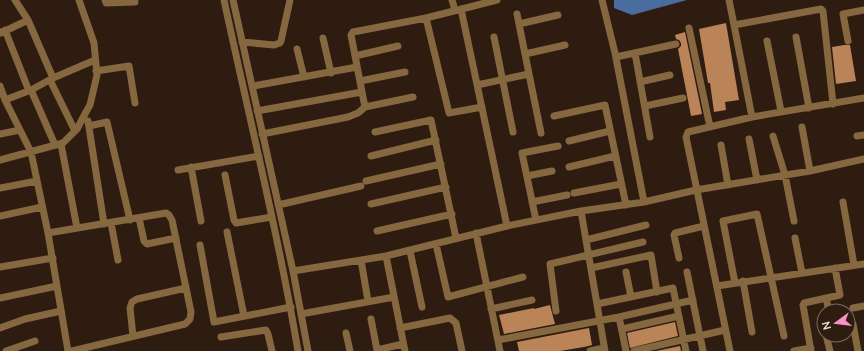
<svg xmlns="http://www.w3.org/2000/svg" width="864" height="351" font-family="'Nunito Sans',sans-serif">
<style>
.water{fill:#496d9f}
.building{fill:#ba8358}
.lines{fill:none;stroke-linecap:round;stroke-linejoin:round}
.minor{stroke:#866840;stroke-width:7}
</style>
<rect width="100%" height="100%" fill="#2d1c0f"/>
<path class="water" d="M 614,0 L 687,0 L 632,15 L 614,8 Z"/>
<path class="building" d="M 726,23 L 739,100 L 725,102 L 726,110 L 714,112 L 710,83 L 708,83 L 699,29 Z
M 685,32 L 702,114 L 691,116 L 678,49 L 681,46 L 681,43 L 679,40 L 676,39 L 675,35 Z
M 844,45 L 850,45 L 856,81 L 836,84 L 832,47 Z
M 550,305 L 555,324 L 504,334 L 499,315 L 534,308 L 534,309 Z
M 675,322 L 678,336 L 630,348 L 627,333 Z
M 589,328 L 592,345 L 584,347 L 560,351 L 519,351 L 517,342 Z
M 680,346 L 681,351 L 656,351 Z"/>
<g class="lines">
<path class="minor" d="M 15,0 L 28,20 L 53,78 L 31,90 L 5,100 L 31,152 L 48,233 L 68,351
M 105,0 L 106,3 L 135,2
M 224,0 C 249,117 278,233 298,351
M 233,0 L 293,271 L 308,351
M 452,0 L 455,10
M 602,0 L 615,53 L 644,202
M 729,0 L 734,25
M 461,9 L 507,226
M 517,14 L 529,74
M 519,24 L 558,15
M 689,28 L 710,127
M 5,30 L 29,91
M 0,32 L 1,33 L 28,20
M 494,37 L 513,132
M 796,37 L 809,108
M 323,38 L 331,73
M 767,41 L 781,111
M 848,41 L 843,14 L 864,10
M 242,42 L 274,45 L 280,43 L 281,41 L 290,0
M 297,49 L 304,77
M 635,53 L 650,137
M 525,54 L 565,45
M 355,56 L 398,46
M 616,57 L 676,44
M 96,71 L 129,66 L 135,103
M 53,78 L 95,60
M 50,80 L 75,131
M 360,81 L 405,72
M 640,82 L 670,75
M 477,85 L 529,74 L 541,133
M 0,86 L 5,100
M 253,86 L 357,67
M 31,90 L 55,145
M 362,92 L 365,107 L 413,97
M 645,106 L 683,98
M 482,107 L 449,113 L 426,18 L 497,0
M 257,111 L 362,92 L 351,35 L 353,32 L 426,18
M 554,116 L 605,105 L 626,205
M 752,117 L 734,25 L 821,9 L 823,11 L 833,104
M 88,121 L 104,224
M 89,126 L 107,122 L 130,220
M 802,127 L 810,171
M 375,132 L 431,120 L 456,238
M 0,134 L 20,130
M 262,134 L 348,117 L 358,113 L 365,107
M 773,136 L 785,175 L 794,221
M 857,136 L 864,135
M 749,139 L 757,180
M 569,141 L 610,131
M 61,144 L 77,228
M 721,145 L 728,185
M 371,156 L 436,140
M 0,160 L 63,143 L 77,129 L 86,112 L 90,105 L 97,75 L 94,43 L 79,0
M 191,167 L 201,221
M 569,167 L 615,156
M 178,170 L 259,156
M 225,175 L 234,220 L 236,223 L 272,217
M 527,176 L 552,171
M 366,181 L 441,164
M 0,188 L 37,181
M 574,193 L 621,184
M 532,202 L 567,195
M 843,202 L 854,265
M 371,204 L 446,187
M 278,205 L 361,186
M 581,211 L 605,351
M 0,216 L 42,207
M 139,218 L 144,241 L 147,244 L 176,238
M 536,220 L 522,153 L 558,146
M 111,223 L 118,260
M 377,231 L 452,214
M 227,232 L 244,316
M 48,233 L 166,213 L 169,215 L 172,220 L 191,312 L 190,319 L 185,324 L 72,351
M 476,233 L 500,351
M 795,238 L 802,273
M 586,240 L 646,225
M 436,244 L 448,297 L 523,277
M 200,245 L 214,322 L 291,307
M 410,251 L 422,307
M 386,256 L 405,351
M 679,258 L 674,235 L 675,233 L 704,226
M 361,260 L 368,301
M 0,267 L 53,258
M 591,268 L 651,255 L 657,292
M 293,271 L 386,256 L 507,226 L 581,211 L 644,202 L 696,190 L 810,171 L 864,159
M 626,272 L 631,297
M 687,272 L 703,351
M 743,281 L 752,332
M 735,283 L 723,221 L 757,214 L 784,336
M 717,286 L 864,264
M 0,298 L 57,286
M 826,298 L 829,311
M 597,304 L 673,288 L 686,351
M 853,308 L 864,306
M 491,309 L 532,300
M 556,311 L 550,264 L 643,242
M 301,314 L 394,297
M 619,317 L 693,300
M 371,319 L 377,350 L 403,344
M 853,324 L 858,351
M 0,328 L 25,319 L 61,311
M 400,328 L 450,318 L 456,323 L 462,351
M 622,329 L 679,316
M 346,333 L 350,351
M 826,335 L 830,351
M 133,336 L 130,308 L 132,302 L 137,299 L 186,288
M 221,337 L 266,330 L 268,334 L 272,351
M 498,340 L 619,317 L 626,351
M 6,351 L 35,341
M 590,351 L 604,348
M 634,351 L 725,330
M 730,351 L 686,137 L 688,132 L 752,117 L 864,98
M 794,351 L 811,348
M 811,351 L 803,305 L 804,303 L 840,295 L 835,268"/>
</g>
<g transform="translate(836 323) rotate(255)"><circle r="19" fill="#2d1c0f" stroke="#7b6c61"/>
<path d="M0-3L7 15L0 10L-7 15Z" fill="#f98fc9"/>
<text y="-6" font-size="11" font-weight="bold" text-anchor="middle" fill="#f0e4db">N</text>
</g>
</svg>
